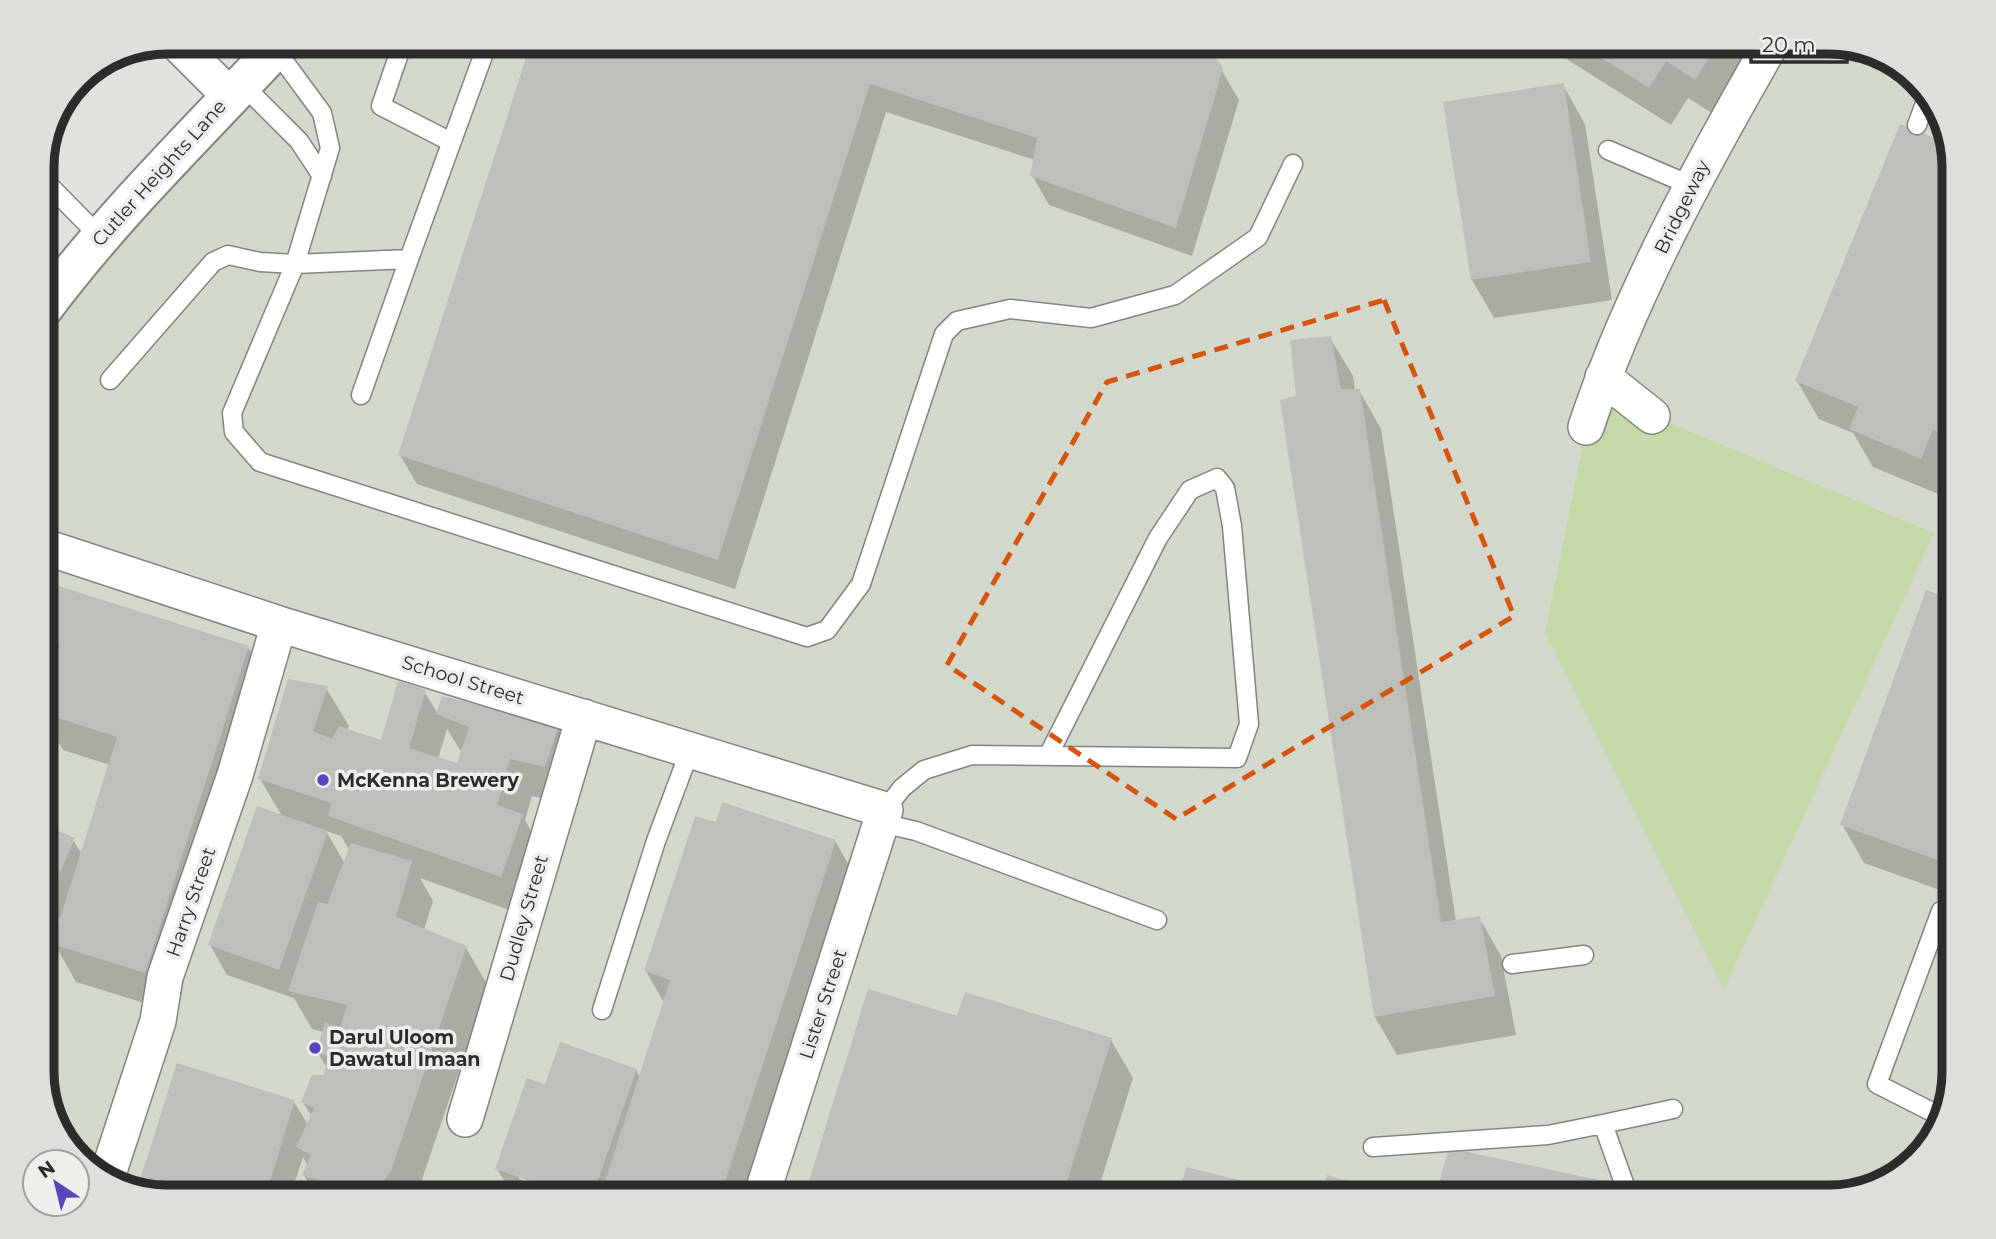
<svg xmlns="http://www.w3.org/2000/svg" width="1996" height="1239" font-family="Montserrat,sans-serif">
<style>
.built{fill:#d3d8cc}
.green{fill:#c4d8a8}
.shadow{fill:#0003;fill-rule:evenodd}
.building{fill:#bdbfba}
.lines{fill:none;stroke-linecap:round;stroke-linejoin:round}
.service-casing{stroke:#82847f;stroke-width:21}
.minor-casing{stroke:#82847f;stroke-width:38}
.tertiary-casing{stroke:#82847f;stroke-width:42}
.service{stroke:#fff;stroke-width:18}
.minor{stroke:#fff;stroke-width:35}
.tertiary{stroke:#fff;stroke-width:38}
.marked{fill:none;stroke:#d5550f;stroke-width:5;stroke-dasharray:14 9;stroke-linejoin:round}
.poi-dot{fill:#5846be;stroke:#edefea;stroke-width:2.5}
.labels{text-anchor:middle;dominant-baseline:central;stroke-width:7;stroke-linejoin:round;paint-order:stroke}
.street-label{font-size:19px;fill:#2c2d2b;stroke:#edefea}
.poi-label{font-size:19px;font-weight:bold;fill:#2c2d2b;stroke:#edefea;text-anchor:start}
.rim{fill:none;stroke:#2c2d2b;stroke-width:9}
</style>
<rect width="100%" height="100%" fill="#e0e2dd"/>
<path class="built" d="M 282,42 L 1829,42 L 1892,59 L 1937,104 L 1954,160 L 1954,542 L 1948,540 L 1954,544 L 1954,1072 L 1937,1135 L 1891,1180 L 1829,1197 L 167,1197 L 104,1180 L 59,1135 L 42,1079 L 42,310 Z"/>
<path class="green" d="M 1603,377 L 1652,416 L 1934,533 L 1724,989 L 1545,633 L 1586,427 Z"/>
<path class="shadow" d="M 532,42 L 1205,42 L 1239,100 L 1192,256 L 1049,205 L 1032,175 L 1035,160 L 886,112 L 735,589 L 417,484 L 400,455 Z
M 1558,42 L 1765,42 L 1718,117 L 1688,98 L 1671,125 L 1568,60 Z
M 1563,85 L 1585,124 L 1612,300 L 1494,318 L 1472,280 Z
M 1901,126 L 1950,146 L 1954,160 L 1954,470 L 1943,496 L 1873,467 L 1853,433 L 1819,419 L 1797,381 Z
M 1330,338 L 1353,376 L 1355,390 L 1359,390 L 1381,429 L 1456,921 L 1479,917 L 1501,956 L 1516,1035 L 1397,1055 L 1375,1017 L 1298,397 Z
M 1954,602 L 1954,895 L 1864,863 L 1842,824 Z
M 42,609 L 248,647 L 270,686 L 167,1010 L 76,982 L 54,943 L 61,919 L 42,910 L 42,826 L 73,840 L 82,854 L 110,765 L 63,750 L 42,714 L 54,671 L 42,651 Z
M 326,688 L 349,726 L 347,731 L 382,742 L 424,691 L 438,714 L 558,727 L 580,765 L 567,804 L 532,796 L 525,820 L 544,853 L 523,915 L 420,878 L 433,901 L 424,930 L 466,948 L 488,986 L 416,1197 L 317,1197 L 304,1175 L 308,1166 L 303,1157 L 290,1197 L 167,1197 L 294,1102 L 308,1125 L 312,1117 L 303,1102 L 325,1077 L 327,1068 L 317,1051 L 324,1032 L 312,1029 L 294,998 L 227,975 L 210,945 L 282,816 L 260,779 ZM 447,729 L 462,753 L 458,765 L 438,759 ZM 326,831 L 341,836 L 350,851 L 345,864 Z
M 717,825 L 835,841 L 857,879 L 754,1197 L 583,1197 L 519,1175 L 519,1179 L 572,1197 L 514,1197 L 497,1169 L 546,1086 L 636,1070 L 640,1078 L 664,1003 L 646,971 Z
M 958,1018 L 1111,1040 L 1133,1078 L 1096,1197 L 805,1197 Z"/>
<path class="building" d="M 531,42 L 1207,42 L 1223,69 L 1176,228 L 1030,176 L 1037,138 L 870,84 L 718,560 L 398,455 Z
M 1576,42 L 1719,42 L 1695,80 L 1666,61 L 1649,88 Z
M 1564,83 L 1591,262 L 1471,280 L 1443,102 Z
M 1900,124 L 1949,144 L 1954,160 L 1954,439 L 1933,430 L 1921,459 L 1849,429 L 1858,407 L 1795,381 Z
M 1331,336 L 1341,389 L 1360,389 L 1441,922 L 1480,916 L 1495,996 L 1374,1017 L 1280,400 L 1296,396 L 1290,340 Z
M 49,583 L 249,646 L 145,973 L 52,944 L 117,737 L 42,713 L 42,703 L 60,645 L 42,639 L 42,603 Z
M 1926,590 L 1954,600 L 1954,866 L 1840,825 Z
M 288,679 L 328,686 L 313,731 L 332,739 L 339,726 L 381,740 L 398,681 L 426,690 L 409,748 L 457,763 L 469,727 L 436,714 L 442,696 L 559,725 L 545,767 L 510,759 L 497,805 L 523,814 L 501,877 L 328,816 L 331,803 L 258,779 Z
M 722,802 L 836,840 L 720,1197 L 600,1197 L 670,980 L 644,971 L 695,816 L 716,822 Z
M 257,806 L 328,831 L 279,970 L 208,945 Z
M 42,824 L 75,838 L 53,888 L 42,883 Z
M 351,843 L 412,861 L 396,917 L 467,946 L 391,1171 L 371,1197 L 302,1175 L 311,1155 L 296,1147 L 314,1108 L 301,1102 L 312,1075 L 324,1075 L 328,1056 L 316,1052 L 325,1022 L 340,1028 L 347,1005 L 288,991 L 318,902 L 327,904 Z
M 868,989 L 957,1016 L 965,992 L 1112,1038 L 1062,1197 L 804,1197 Z
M 560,1042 L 637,1069 L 592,1197 L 577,1197 L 495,1169 L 527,1078 L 545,1084 Z
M 177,1063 L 295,1100 L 265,1197 L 167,1197 L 137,1189 Z
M 1449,1148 L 1608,1182 L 1617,1197 L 1435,1197 Z
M 1186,1167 L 1303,1196 L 1303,1197 L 1178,1197 Z
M 1327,1175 L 1401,1196 L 1401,1197 L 1323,1197 Z"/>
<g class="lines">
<defs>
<path id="service" d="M 403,42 L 381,106 L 451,142
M 275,49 L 322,113 L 330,148 L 295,264 L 232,413 L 234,432 L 260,462 L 807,637 L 827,630 L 861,584 L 944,334 L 957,321 L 1010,309 L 1091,318 L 1175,295 L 1258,237 L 1293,164
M 243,85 L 299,141 L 322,176
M 1917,125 L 1928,95
M 1608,150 L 1690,185
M 42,178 L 100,237
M 110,380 L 213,262 L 228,255 L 260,262 L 295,264 L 409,259 L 488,42
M 361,395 L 409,259
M 885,810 L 902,788 L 924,770 L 972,755 L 1237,758 L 1249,724 L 1232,526 L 1225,488 L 1217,478 L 1190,490 L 1158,538 L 1048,756
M 881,823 L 916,831 L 1157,920
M 1512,964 L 1584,955
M 602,1010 L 656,841 L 690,750
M 1942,1117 L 1877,1084 L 1941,911 L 1954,916
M 1603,1124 L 1673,1109
M 1373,1147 L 1548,1135 L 1603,1124 L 1629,1197"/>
<path id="minor" d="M 176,42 L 229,95
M 1603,377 L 1652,416
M 1586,427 C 1631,292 1701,166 1772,42
M 42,546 L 279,624 L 885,810 L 761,1197
M 465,1119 L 584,717
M 106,1180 L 158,1021 L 165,977 L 235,775 L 279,624"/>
<path id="tertiary" d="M 42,310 C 114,213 201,130 282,42"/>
</defs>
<use href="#service" class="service-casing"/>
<use href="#minor" class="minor-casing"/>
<use href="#tertiary" class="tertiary-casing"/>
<use href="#service" class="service"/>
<use href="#minor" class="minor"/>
<use href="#tertiary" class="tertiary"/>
</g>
<path class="marked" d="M 1384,300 L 1514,616 L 1176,819 L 947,665 L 1107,382 Z"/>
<g class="poi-dot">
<circle cx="323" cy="780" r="7"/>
<circle cx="315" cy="1048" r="7"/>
</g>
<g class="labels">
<g class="street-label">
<text transform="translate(159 173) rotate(-48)">Cutler Heights Lane</text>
<text transform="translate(1682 207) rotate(-64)">Bridgeway</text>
<text transform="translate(463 680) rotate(17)">School Street</text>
<text transform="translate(191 902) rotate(-71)">Harry Street</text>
<text transform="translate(524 918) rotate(-74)">Dudley Street</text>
<text transform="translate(823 1004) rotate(-72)">Lister Street</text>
</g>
<g class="poi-label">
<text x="337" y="780">McKenna Brewery</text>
<text x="329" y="1037">Darul Uloom<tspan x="329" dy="22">Dawatul Imaan</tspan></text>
</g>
</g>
<path d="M0 0H1996V1239H0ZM167 54H1829A113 113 0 0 1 1942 167V1072A113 113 0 0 1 1829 1185H167A113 113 0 0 1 54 1072V167A113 113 0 0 1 167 54Z" fill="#dedfdb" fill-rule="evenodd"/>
<path class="rim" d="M167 54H1829A113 113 0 0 1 1942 167V1072A113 113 0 0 1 1829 1185H167A113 113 0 0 1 54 1072V167A113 113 0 0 1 167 54Z"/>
<g transform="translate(56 1183) rotate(325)"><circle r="33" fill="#edefea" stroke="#a0a19e" stroke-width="2"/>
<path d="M0-5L12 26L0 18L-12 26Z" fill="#5846be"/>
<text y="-10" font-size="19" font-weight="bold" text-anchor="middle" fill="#2c2d2b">N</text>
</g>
<path d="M1751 52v10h96v-10" fill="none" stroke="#2c2d2b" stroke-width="3.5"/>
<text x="1762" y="52" font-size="21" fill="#2c2d2b" stroke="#edefea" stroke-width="5" paint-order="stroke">20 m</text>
</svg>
